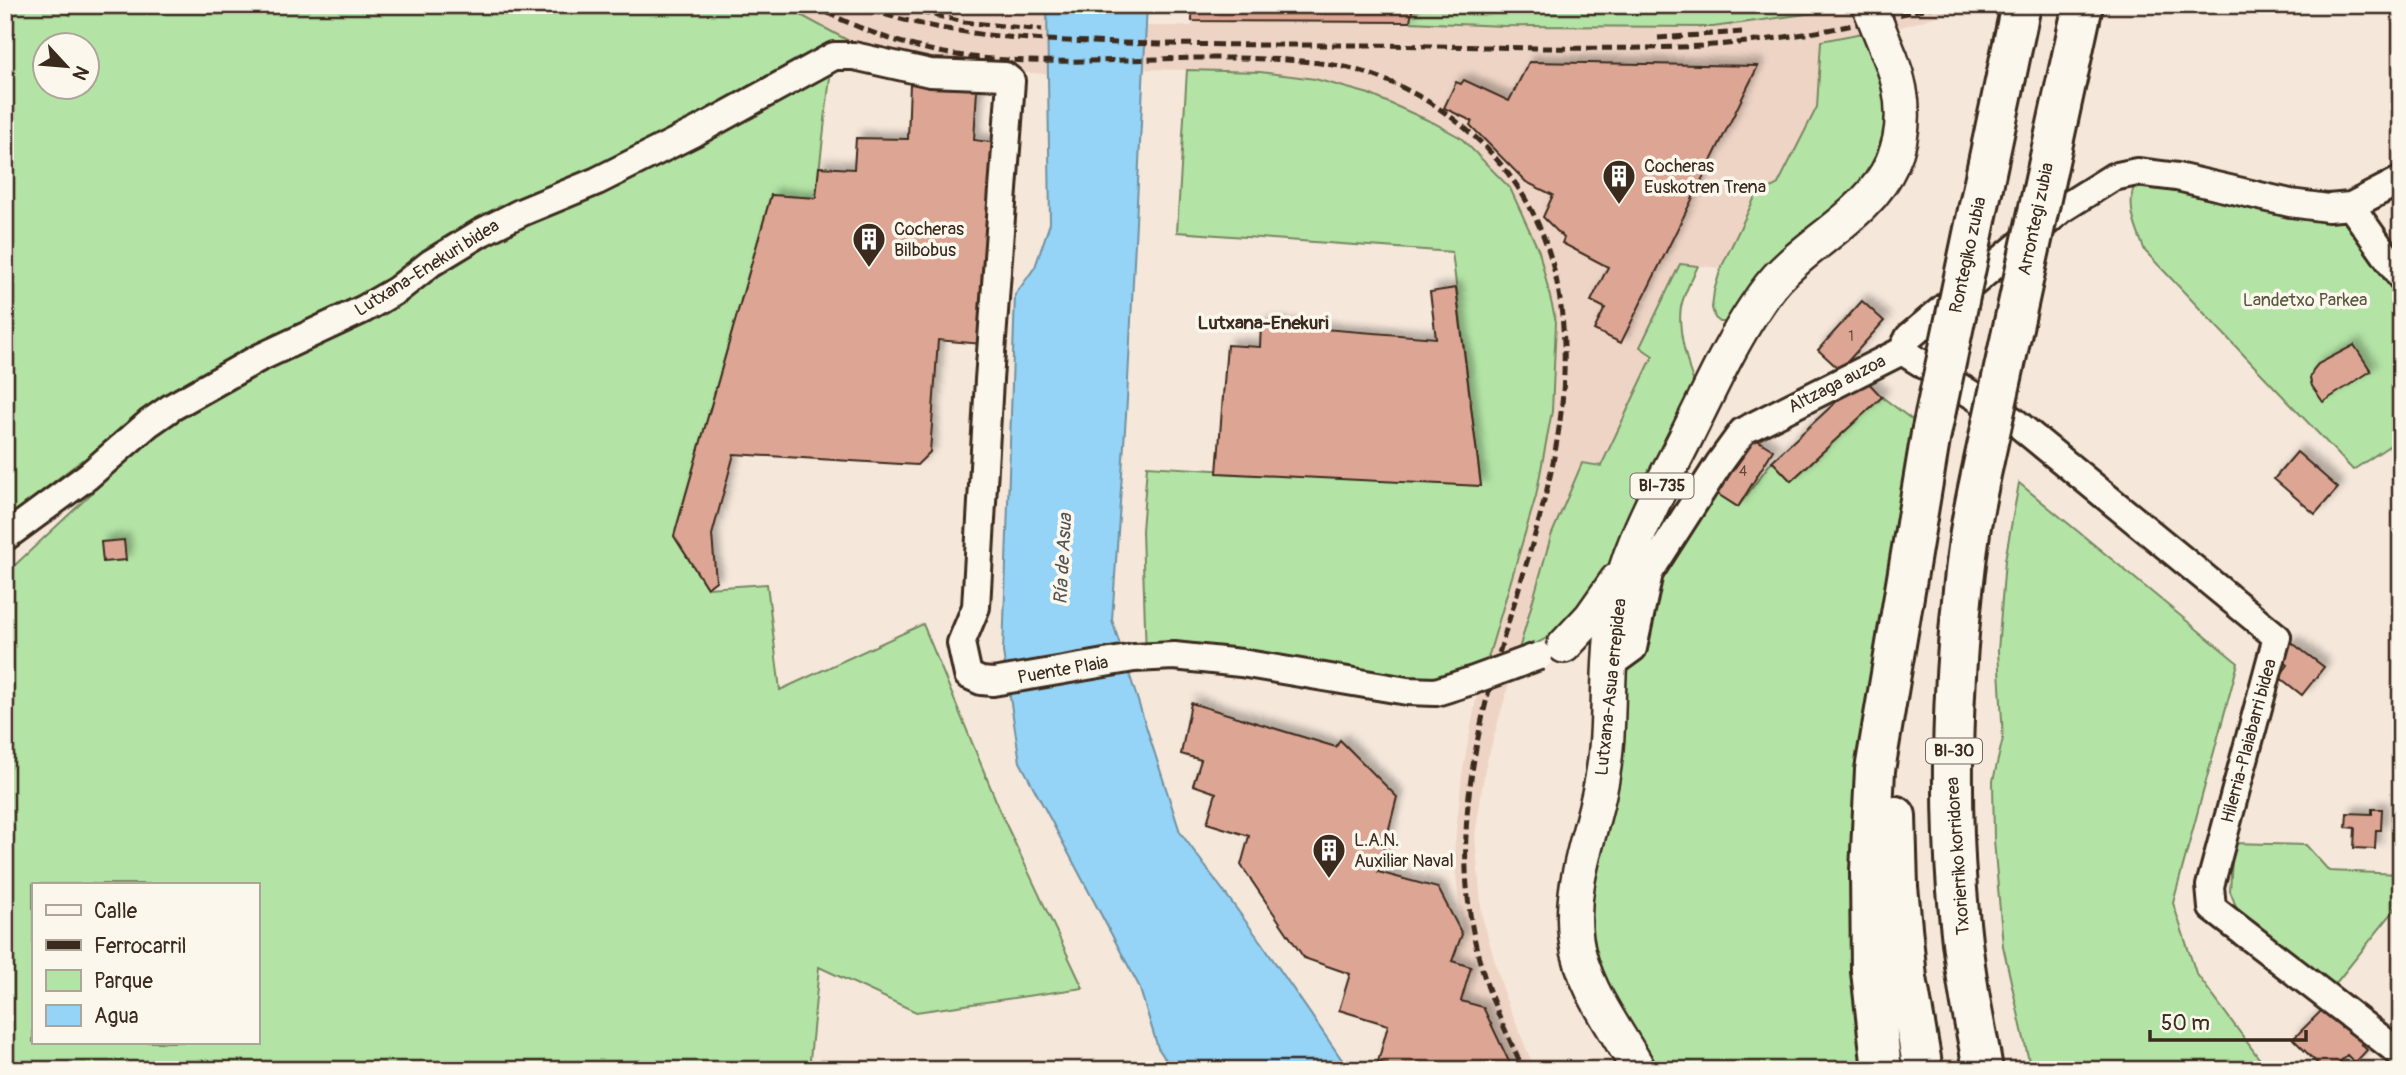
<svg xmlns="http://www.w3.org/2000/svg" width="2406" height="1075" font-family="Pangolin,sans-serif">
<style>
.built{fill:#eed4c5}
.green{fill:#b3e4a5;stroke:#778762;stroke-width:2;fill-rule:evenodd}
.water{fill:#95d4f6;stroke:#7190a0;stroke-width:2}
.building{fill:#dda694;stroke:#3b2a1e;stroke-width:2;filter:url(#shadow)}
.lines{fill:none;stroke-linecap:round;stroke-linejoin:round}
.minor-casing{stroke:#3b2a1e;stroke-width:32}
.major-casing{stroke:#3b2a1e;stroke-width:38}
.highway-casing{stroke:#3b2a1e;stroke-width:44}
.minor{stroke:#fbf7ec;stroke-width:26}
.major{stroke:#fbf7ec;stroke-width:33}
.highway{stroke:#fbf7ec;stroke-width:38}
.rail{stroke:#3b2a1e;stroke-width:5;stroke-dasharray:10 5;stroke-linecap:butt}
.minor-bridge-casing{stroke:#3b2a1e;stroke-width:32;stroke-linecap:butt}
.major-bridge-casing{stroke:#3b2a1e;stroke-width:38;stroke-linecap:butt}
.highway-bridge-casing{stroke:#3b2a1e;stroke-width:44;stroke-linecap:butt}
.minor-bridge{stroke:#fbf7ec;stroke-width:26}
.major-bridge{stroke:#fbf7ec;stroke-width:33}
.highway-bridge{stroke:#fbf7ec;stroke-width:38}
.labels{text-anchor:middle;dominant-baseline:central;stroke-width:7;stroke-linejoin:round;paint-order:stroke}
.number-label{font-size:14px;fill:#64493c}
.shield{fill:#fbf7ec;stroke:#75685c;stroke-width:2}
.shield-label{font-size:16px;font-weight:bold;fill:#3b2a1e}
.poi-label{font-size:18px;fill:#3b2a1e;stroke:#fbf7ec;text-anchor:start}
.street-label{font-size:18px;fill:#3b2a1e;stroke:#fbf7ec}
.park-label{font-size:18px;fill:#595840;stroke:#fbf7ec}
.neighbourhood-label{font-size:19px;font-weight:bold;fill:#3b2a1e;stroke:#fbf7ec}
.water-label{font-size:19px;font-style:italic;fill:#525454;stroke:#fbf7ec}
</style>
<defs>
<filter id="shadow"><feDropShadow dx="6" dy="-6" stdDeviation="3.5" flood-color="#0004"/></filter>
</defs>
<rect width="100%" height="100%" fill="#f5e7da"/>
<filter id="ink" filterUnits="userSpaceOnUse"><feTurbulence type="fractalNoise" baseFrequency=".0143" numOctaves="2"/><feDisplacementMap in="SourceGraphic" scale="14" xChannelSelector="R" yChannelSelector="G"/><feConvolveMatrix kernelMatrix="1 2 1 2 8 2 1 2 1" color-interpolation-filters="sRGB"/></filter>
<g filter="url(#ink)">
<path class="built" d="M 782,5 L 1047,5 L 1048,74 L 986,71 L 903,57 L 849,41 Z
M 1858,5 L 1972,5 L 1905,26 L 1821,41 L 1817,107 L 1778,184 L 1755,197 L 1721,268 L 1680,264 L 1653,355 L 1600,467 L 1582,463 L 1551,536 L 1485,768 L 1475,836 L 1482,916 L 1505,997 L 1535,1070 L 1513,1070 L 1484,1007 L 1461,1001 L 1471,967 L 1452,961 L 1462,934 L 1454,853 L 1462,775 L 1477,695 L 1536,496 L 1552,411 L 1556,323 L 1461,138 L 1434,123 L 1369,94 L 1315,79 L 1260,72 L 1145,69 L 1146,26 L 1192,26 L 1192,21 L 1410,22 L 1504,26 L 1850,8 Z"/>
<path class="green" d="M 5,5 L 59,5 L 70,15 L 89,5 L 782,5 L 849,41 L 830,77 L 816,198 L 771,195 L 674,536 L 707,588 L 767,584 L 780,690 L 923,624 L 1004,820 L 1083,988 L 916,1012 L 819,967 L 809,1070 L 5,1070 L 5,570 L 14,566 L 92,493 L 82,460 L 5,520 ZM 46,46 L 88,46 L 88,88 L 46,88 ZM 33,884 L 257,884 L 257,1042 L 33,1042 Z
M 1410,5 L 1849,5 L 1850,8 L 1713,27 L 1504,26 L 1410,22 Z
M 1862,33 L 1889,79 L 1889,153 L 1728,322 L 1720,322 L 1715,318 L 1712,308 L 1714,291 L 1721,268 L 1755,197 L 1778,184 L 1817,107 L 1821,41 Z
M 1187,70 L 1260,72 L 1315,79 L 1369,94 L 1434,123 L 1461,138 L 1510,188 L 1539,251 L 1556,322 L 1552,411 L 1536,496 L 1485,668 L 1436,692 L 1146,657 L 1142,531 L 1147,466 L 1481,486 L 1452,252 L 1177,232 Z
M 2152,182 L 2344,217 L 2355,226 L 2401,296 L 2401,438 L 2353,470 L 2145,251 C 2136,228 2127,210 2134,185 Z
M 1680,264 L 1698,266 C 1692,279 1684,292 1681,307 C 1677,329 1688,368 1696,389 L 1630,526 L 1600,581 L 1570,622 L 1545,639 L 1518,653 L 1551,536 L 1582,463 L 1601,466 L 1653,356 L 1640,347 Z
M 1882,397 L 1931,434 L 1875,770 L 1882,1070 L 1639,1070 L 1576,940 L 1611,664 L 1649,573 L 1713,491 L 1738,507 L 1772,461 L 1791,481 Z
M 2019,483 L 2238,663 L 2173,903 L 2196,973 L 2264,1065 L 2270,1070 L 2031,1070 L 2003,946 L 1994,840 L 1993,781 L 2003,738 L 1998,651 L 2005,560 Z
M 2233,843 L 2306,845 L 2329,871 L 2401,874 L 2401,902 L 2332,988 L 2237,909 L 2230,891 Z"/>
<path class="water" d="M 1047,5 L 1147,5 L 1127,400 L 1112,620 L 1180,832 L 1258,938 L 1349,1070 L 1173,1070 L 1158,1048 L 1139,986 L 1020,762 L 1003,652 L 1015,295 L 1035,267 L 1050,223 Z"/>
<path class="building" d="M 1192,5 L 1413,5 L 1410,22 L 1192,21 Z
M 1529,62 L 1758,66 L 1621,343 L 1594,330 L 1605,308 L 1591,301 L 1608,267 L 1562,243 L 1564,238 L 1543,217 L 1553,195 L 1526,182 L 1470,125 L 1472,121 L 1444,108 L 1456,82 L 1461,84 L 1464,80 L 1509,101 Z
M 910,83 L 977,89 L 974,140 L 997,143 L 982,344 L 938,340 L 930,452 L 917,465 L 734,454 L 712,535 L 716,581 L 707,588 L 674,536 L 771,195 L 816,198 L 819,167 L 854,169 L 856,138 L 908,139 Z
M 1456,288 L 1481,486 L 1217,473 L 1227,345 L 1260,347 L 1261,324 L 1436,338 L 1430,292 Z
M 1862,301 L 1884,321 L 1840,370 L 1818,350 Z
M 2354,345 L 2371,371 L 2323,402 L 2312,386 L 2310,378 L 2313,370 L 2318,364 Z
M 1863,377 L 1882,397 L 1791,481 L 1772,461 Z
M 1749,435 L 1773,450 L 1738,507 L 1713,491 Z
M 2297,452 L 2338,488 L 2315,514 L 2274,479 Z
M 124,540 L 126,560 L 103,562 L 101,542 Z
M 2291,642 L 2324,667 L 2302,695 L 2279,677 L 2288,665 L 2279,658 Z
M 1191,703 L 1336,747 L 1340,740 L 1397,797 L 1378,872 L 1438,888 L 1462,934 L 1452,961 L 1471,967 L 1461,1001 L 1483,1007 L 1513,1070 L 1403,1070 L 1378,1062 L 1388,1025 L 1339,1010 L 1350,974 L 1304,958 L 1241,865 L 1249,836 L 1207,823 L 1216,793 L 1193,785 L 1201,760 L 1181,754 Z
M 2372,809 L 2382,809 L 2381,830 L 2376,830 L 2375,849 L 2354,848 L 2355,828 L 2346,827 L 2347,813 L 2372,814 Z
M 2398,823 L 2401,823 L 2401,850 L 2396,850 Z
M 2324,1008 L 2364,1041 L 2361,1044 L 2367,1050 L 2355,1063 L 2347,1055 L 2332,1070 L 2324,1070 L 2293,1039 Z"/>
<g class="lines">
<defs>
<path id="minor" d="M 2401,180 L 2351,206 L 2401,277
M 1902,351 L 2014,421 L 2277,637 L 2210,886 L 2212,908 L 2401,1054
M 5,537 L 88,476 L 149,423 L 172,407 L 257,359 L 364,309 L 397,290 L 431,263 L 482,232 L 522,212 L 597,181 L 699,130 L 834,56 L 854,56 L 930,73 L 1005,76 L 1011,81 L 989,380 L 976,607 L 961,643 L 968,675 L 981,681 L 993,682 L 1134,658 L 1174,656 L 1241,663 L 1407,691 L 1436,692 L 1471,681
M 1611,664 L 1633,648 L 1649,573 L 1719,464 L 1743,431 L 1902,351 L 1909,337 L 2062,209 L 2113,177 L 2137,172 L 2177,177 L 2290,203 L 2328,208 L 2351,206"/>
<path id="major" d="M 1564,646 L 1591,617 L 1617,580
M 1639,1070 C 1616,1029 1582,986 1576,939 C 1568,885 1593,831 1602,779 C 1612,725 1605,669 1614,616 C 1626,546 1662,486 1693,423 C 1712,385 1730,345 1754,309 C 1763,295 1773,281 1785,270 C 1821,235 1871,210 1892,163 C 1908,128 1904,93 1891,59"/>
<path id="highway" d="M 2006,77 L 2021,5
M 1896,816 L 1898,887 L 1907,978 L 1923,1070
M 1882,1070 L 1871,971 L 1870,871 L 1875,770 L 1931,434
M 1983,1070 C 1979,1044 1973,1018 1969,992 C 1945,844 1950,680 1970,532 C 1975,499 1983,466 1990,433"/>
</defs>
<use href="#minor" class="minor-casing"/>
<use href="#major" class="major-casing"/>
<use href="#highway" class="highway-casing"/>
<use href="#minor" class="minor"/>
<use href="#major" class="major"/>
<use href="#highway" class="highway"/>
<path class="rail" d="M 813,5 C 862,32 917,51 972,57 C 1069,68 1168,54 1265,59 C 1293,60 1322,62 1349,68 C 1403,82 1453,112 1491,153 C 1542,209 1561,270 1564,344 C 1567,430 1543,510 1518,591 C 1479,715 1444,839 1482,969 C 1492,1004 1509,1037 1523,1070
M 856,5 C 944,37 1028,40 1120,43 C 1195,45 1270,45 1345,45 C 1456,45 1568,51 1679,47 C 1766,44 1854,27 1938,5
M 890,5 L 964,22 L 1042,30
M 1658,38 L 1742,32"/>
<defs>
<path id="minor-bridge" d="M 1471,681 L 1539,656"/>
<path id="major-bridge" d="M 1869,5 L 1891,59"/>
<path id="highway-bridge" d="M 1990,433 L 2083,5
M 1931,434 L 2006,77"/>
</defs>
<use href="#minor-bridge" class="minor-bridge-casing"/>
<use href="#major-bridge" class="major-bridge-casing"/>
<use href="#highway-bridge" class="highway-bridge-casing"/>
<use href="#minor-bridge" class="minor-bridge"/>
<use href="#major-bridge" class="major-bridge"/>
<use href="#highway-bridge" class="highway-bridge"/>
</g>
</g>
<defs>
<symbol id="building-pin" viewBox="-11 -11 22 30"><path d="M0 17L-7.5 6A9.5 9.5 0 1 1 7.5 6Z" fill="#3b2a1e" stroke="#fbf7ec"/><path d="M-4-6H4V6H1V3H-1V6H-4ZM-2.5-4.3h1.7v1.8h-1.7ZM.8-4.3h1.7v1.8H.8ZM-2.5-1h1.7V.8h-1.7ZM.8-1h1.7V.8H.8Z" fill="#fff"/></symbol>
</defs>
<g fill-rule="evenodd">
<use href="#building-pin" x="1600" y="157" width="38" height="52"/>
<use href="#building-pin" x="850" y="220" width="38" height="52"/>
<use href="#building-pin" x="1310" y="831" width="38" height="52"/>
</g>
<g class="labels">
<g class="number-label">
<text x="1851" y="336">1</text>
<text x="1743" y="471">4</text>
</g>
<g class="shield">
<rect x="1630.5" y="473.5" width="63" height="25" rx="5"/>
<rect x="1926" y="738.5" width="56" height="25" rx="5"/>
</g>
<g class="shield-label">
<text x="1662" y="486">BI-735</text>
<text x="1954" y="751">BI-30</text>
</g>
<g class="poi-label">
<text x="1644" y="166">Cocheras<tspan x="1644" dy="21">Euskotren Trena</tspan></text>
<text x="894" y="229">Cocheras<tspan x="894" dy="21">Bilbobus</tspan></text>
<text x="1354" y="840">L.A.N.<tspan x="1354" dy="21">Auxiliar Naval</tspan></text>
</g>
<g class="street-label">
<text transform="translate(2036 219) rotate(-78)">Arrontegi zubia</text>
<text transform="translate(1968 255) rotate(-78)">Rontegiko zubia</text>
<text transform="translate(427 268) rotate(-32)">Lutxana-Enekuri bidea</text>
<text transform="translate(1837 384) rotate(-27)">Altzaga auzoa</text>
<text transform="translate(1063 670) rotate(-10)">Puente Plaia</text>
<text transform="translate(1611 687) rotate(-84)">Lutxana-Asua errepidea</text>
<text transform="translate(2249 741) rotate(-75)">Hilerria-Plaiabarri bidea</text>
<text transform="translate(1958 856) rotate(-94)">Txorierriko korridorea</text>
</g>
<g class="park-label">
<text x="2305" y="300">Landetxo Parkea</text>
</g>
<g class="neighbourhood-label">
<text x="1263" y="323">Lutxana-Enekuri</text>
</g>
<g class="water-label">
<text transform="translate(1063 559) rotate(-87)">Ría de Asua</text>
</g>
</g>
<rect width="2406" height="1075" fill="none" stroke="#fbf7ec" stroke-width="28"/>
<rect x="14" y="14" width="2378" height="1047" fill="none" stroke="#3b2a1e" stroke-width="2.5" filter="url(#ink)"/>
<rect x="32" y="883" width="228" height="161" fill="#fbf7ec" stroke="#aea59a" stroke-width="2"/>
<rect x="46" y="905" width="35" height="10" fill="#fbf7ec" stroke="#aea59a" stroke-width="2"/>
<text x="94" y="918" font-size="21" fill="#3b2a1e">Calle</text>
<rect x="46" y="940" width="35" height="10" fill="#3b2a1e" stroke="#aea59a" stroke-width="2"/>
<text x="94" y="953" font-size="21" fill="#3b2a1e">Ferrocarril</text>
<rect x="46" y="970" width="35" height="21" fill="#b3e4a5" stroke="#aea59a" stroke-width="2"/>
<text x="94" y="988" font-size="21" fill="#3b2a1e">Parque</text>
<rect x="46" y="1005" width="35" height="21" fill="#95d4f6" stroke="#aea59a" stroke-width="2"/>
<text x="94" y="1023" font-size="21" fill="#3b2a1e">Agua</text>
<g transform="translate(66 66) rotate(116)"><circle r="33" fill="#fbf7ec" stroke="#aea59a" stroke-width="2"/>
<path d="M0-5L12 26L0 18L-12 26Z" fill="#3b2a1e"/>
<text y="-10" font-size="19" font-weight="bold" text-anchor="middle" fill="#3b2a1e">N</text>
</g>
<path d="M2150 1030v10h156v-10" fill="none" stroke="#3b2a1e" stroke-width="3.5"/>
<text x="2161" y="1030" font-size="21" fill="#3b2a1e" stroke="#fbf7ec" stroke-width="5" paint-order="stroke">50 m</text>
</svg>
